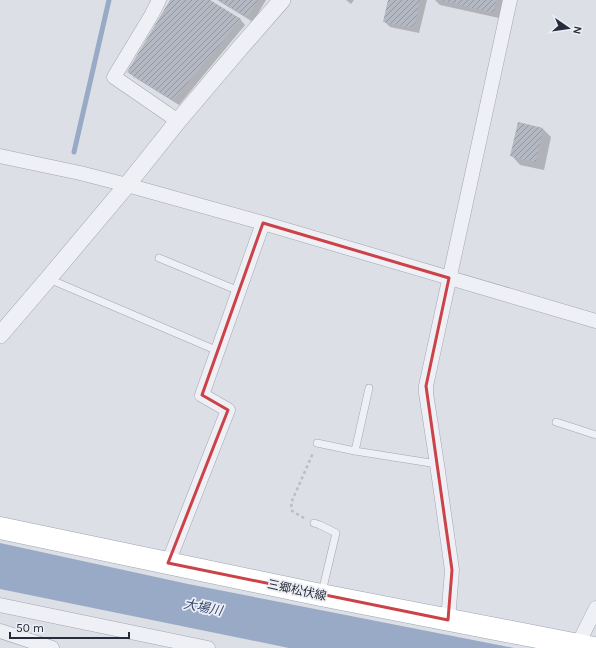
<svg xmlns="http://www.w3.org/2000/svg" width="596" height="648" font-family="Karla,'Noto Sans JP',sans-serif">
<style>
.water{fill:#98aac6}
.shadow{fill:#0003}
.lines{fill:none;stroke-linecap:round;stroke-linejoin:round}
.stream{stroke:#98aac6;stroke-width:5}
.building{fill:url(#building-hatch)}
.service-casing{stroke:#a2a6b0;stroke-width:8}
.minor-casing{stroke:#a2a6b0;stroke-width:15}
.tertiary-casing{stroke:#a2a6b0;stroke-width:18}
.primary-casing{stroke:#9ca3b2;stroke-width:23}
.path{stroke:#bbbdc5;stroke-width:2.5;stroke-dasharray:3 3;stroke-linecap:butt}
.service{stroke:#eff0f5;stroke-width:7}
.minor{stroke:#eff0f5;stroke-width:14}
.tertiary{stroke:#eff0f5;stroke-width:17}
.primary{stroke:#fff;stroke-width:22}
.marked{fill:none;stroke:#cb4249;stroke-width:3;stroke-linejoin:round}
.labels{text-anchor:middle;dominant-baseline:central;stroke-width:3.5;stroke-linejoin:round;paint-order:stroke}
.street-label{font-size:12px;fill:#262c3c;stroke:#eceef4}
.water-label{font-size:13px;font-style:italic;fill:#32476f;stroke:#eceef4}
</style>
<defs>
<pattern id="building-hatch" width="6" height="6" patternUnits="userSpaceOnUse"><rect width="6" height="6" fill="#b4b8c3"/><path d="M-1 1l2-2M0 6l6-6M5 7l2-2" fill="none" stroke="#9296a0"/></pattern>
</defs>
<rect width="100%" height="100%" fill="#dcdfe6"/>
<path class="water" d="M 0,543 L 188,584 L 514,648 L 289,648 L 0,589 Z"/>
<path class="shadow" d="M 171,0 L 208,0 L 240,19 L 245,25 L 179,105 L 134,77 L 128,72 Z
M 217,0 L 266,0 L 253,22 Z
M 346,0 L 354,0 L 351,4 Z
M 389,0 L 427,0 L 419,33 L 390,27 L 384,21 Z
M 435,0 L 503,0 L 499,18 L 440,5 Z
M 543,129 L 551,137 L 544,170 L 520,165 L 512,156 Z"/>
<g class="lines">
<path class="stream" d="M 74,152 L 109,0"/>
</g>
<path class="building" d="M 170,0 L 210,0 L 241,19 L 173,100 L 127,72 Z
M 219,0 L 258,0 L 247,17 Z
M 388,0 L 420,0 L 414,28 L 383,22 Z
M 439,0 L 496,0 L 494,13 Z
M 518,122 L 543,128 L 536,162 L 510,156 Z"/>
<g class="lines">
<defs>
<path id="service" d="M 159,258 L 239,291
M 49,279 L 218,351
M 556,422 L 596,435
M 317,443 L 355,451 L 437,464
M 355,451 L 369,388
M 314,523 L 320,525 L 336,533 L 322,592"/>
<path id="minor" d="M 159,0 L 152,14 L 114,77 L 178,121
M 0,156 L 80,173 L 127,185 L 263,223 L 596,321
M 168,563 L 228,410 L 202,395 L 263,223
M 0,605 L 208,648
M 448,620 L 452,570 L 437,464 L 426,393 L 426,386 L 510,0
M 0,631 L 52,648
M 576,648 L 596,608"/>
<path id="tertiary" d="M 0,335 L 48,279 L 127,185 L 178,121 L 240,48 L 282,0"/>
<path id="primary" d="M 0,528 L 321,595 L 594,648"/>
</defs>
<use href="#service" class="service-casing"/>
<use href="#minor" class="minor-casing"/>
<use href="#tertiary" class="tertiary-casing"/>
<use href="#primary" class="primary-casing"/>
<path class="path" d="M 304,518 L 292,511 L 291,503 L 313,453"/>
<use href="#service" class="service"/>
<use href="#minor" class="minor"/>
<use href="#tertiary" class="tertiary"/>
<use href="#primary" class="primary"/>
</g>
<path class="marked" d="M 263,223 L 449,278 L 426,386 L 452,570 L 448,620 L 168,563 L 228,410 L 202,395 Z"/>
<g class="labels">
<g class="street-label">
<text transform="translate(297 590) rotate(12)">三郷松伏線</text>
</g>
<g class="water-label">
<text transform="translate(203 607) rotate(11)">大場川</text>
</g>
</g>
<g transform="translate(568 28) rotate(103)" stroke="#eceef4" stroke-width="3" paint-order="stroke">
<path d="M0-3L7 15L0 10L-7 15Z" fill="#262c3c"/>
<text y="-6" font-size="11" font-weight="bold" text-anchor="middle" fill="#262c3c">N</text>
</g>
<path d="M10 632v6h119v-6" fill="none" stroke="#262c3c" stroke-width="2"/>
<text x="16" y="632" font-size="12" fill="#262c3c" stroke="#eceef4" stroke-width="3" paint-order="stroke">50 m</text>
</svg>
